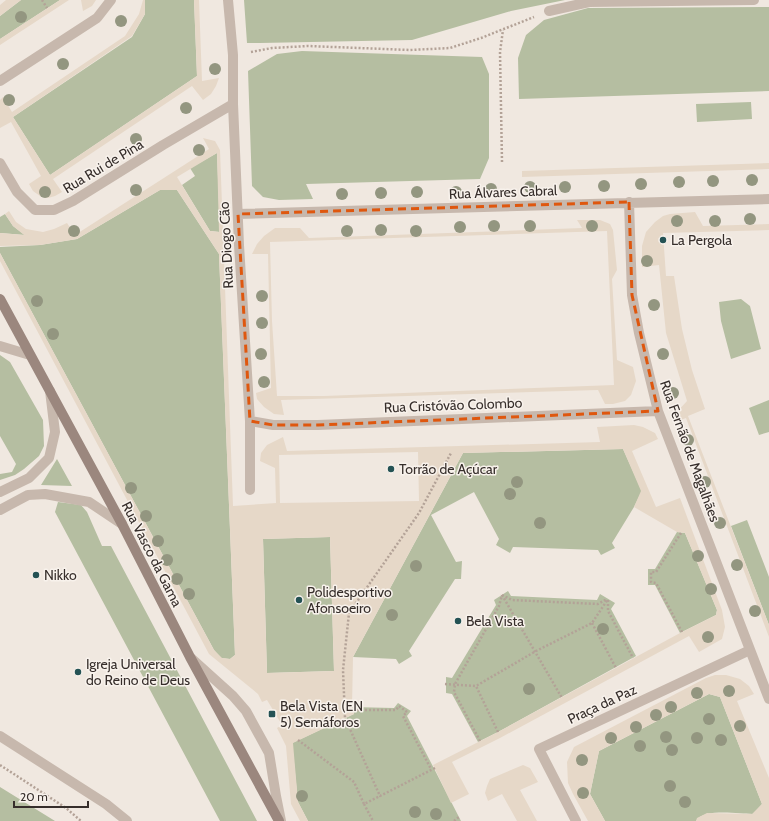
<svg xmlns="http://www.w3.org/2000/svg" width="769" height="821" font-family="Cabin,sans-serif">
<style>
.green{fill:#b5bea1}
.plaza{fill:#e6d8c8;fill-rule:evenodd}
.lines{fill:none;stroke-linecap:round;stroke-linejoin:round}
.path{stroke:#b3a297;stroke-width:2.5;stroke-dasharray:2 2;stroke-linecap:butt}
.service{stroke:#c7b8ad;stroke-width:10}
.minor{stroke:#c7b8ad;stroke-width:10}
.secondary{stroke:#9b877e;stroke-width:10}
.tree{fill:#939680}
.marked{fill:none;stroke:#df570e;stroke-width:3;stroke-dasharray:8 5;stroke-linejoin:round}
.poi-dot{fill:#245254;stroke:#f8f2ec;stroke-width:1.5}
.labels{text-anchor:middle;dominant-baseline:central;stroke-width:3;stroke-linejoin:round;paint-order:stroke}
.street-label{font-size:14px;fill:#362e2b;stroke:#f8f2ec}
.poi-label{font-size:14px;fill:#362e2b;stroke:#f8f2ec;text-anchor:start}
</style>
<rect width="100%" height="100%" fill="#f0e8e0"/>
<path class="green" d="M 21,0 L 60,0 L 0,39 L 0,16 Z
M 145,0 L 194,0 L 197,76 L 50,175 L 13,117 L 132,37 L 145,14 Z
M 244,0 L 565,0 L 511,11 L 412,40 L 260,43 L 247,43 Z
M 769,7 L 769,91 L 519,99 L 518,58 L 526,35 L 544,20 L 588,8 Z
M 302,51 L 482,57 L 489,74 L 489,158 L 480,179 L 306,184 L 313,199 L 279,200 L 263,197 L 252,186 L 248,71 L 277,54 Z
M 751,102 L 752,119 L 697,122 L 696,104 Z
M 217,153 L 220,232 L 210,231 L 182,185 L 195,176 L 190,168 Z
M 160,190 L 177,190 L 219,254 L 235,655 L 230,659 L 221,658 L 214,650 L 0,253 L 0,247 L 40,245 L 77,239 Z
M 5,214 L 13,226 L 25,235 L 0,233 L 0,217 Z
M 741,299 L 750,306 L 761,349 L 731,359 L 721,321 L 719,302 Z
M 0,355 L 10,362 L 43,420 L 44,446 L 39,456 L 24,469 L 15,475 L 0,480 L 0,474 L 12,472 L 16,464 L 0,436 Z
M 769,400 L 769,432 L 759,435 L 749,408 Z
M 623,449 L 642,491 L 634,507 L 612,543 L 615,548 L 601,555 L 598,550 L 513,547 L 510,553 L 496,545 L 499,539 L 474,492 L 431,515 L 456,562 L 462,561 L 461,579 L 455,579 L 409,651 L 412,656 L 399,664 L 396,659 L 353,657 L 463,453 Z
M 57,459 L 72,486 L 41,485 Z
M 58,502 L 81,505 L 87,512 L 102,546 L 111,546 L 257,821 L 220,821 L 55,512 Z
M 747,520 L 769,577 L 769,625 L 731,526 Z
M 677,532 L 685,533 L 717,610 L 716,615 L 680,633 L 655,585 L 648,585 L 648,569 L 655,569 Z
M 330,537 L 334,671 L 267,673 L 263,539 Z
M 508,591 L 511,596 L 597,600 L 600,594 L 615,603 L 611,609 L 636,656 L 498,732 L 478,742 L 452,694 L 446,693 L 446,677 L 452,678 L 496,605 L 494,600 Z
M 709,694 L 720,697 L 762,804 L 753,814 C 738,814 704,808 696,821 L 605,821 L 590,794 L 599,751 Z
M 398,703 L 411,711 L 407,716 L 461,821 L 308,821 L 298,802 L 292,743 L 354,714 L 352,707 L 394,708 Z
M 0,787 L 55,821 L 0,821 Z"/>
<path class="plaza" d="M 6,0 L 21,0 L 0,16 L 0,5 Z
M 60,0 L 69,0 L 0,45 L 0,39 Z
M 81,0 L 96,0 L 92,6 L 83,11 Z
M 143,0 L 145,0 L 145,14 L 132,36 L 13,117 L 50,175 L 197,76 L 194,0 L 199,0 L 202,81 L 219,78 L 216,86 L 211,94 L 203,100 L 192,86 L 53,179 L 62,192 L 55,196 L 48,198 L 40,196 L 33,191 L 29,184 L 41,176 L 11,122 L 0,128 L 0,100 L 3,97 L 12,112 L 125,36 L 139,14 Z
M 203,138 L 215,141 L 220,150 L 233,506 L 276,503 L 275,468 L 260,461 L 261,453 L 267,445 L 283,437 L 287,451 L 600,442 L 597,427 L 634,425 L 643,427 L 655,433 L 658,439 L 632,451 L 656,507 L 680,498 L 722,610 L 725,627 L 722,639 L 699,652 L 689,636 L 500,738 L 452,762 L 469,794 L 451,803 L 433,765 L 498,732 L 680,633 L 716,615 L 717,610 L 685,533 L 677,532 L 634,507 L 641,491 L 623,449 L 463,453 L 353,657 L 352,707 L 354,714 L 293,743 L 298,802 L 308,821 L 300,821 L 291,804 L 286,746 L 277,728 L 282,725 L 267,700 L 262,702 L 258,694 L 209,654 L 0,261 L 0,253 L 214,650 L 222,658 L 230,659 L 235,655 L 219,254 L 177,190 L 160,190 L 77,239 L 40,245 L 0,246 L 0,233 L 24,235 L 13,226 L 5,214 L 9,211 L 16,222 L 26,229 L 43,232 L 54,229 L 67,223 L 75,235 L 209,149 ZM 217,153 L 219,232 L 210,231 L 177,177 ZM 418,452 L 419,501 L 280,503 L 279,455 ZM 330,537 L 334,671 L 267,673 L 263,539 Z
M 769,163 L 769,169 L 522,177 L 522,171 Z
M 695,212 L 703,226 L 769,224 L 769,230 L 663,233 L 666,276 L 674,276 L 682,329 L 692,370 L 705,409 L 688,416 L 769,625 L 769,637 L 686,418 L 678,421 L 675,414 L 687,401 L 666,333 L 659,265 L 642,267 L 642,246 L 646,232 L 655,222 L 663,216 L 670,214 Z
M 577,220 L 600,220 L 610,224 L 613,230 L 617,270 L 612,279 L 617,360 L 633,367 L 636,381 L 631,395 L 625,401 L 613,404 L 605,404 L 598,390 L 281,400 L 284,415 L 274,414 L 264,407 L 257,399 L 256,393 L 271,388 L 268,254 L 252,254 L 257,244 L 264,236 L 275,228 L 300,228 L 309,238 L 582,228 ZM 607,231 L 614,385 L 324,396 L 277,396 L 272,321 L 270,242 Z
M 715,675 L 726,675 L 740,679 L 749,686 L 754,694 L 737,701 L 769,778 L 769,821 L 696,821 L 697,818 L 707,813 L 752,814 L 762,804 L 720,697 L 709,694 L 599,751 L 590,794 L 605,821 L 588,821 L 573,794 L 568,783 L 567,762 L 574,747 L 706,678 Z
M 523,765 L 530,768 L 538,782 L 520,790 L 537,821 L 517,821 L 502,794 L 488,801 L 485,793 L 487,786 L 490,779 Z"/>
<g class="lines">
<path class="path" d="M 42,0 L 47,8
M 251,52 L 272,48 L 308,46 L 410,50 L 450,48 L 481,38 L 534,17
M 502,162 L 500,52 L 503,30
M 681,533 L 656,572 L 651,572 L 651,582 L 656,583 L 682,632
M 502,595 L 562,698
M 502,595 L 512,600 L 598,604 L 607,599
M 608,600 L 608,611 L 633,658
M 592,623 L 616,668
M 445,684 L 476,686
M 345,710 L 396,710 L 399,706 L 407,712 L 403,716 L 431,769
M 498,732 L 476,686 L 536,651 L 592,623 L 608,599
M 298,740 L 354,782 L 364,804 L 380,796
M 480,741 L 454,692 L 455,684 L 499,606 L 502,595
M 0,765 L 66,808 L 81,821
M 435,768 L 380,796 L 345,718 L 343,670 L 349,613 L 419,513 L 451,453
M 364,804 L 373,821
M 454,821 L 459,817"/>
<path class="service" d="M 0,346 L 30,355
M 0,492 L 29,478 L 49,458 L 55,432 L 50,391
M 0,510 L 28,495 L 45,494 L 89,502 L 122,524
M 192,659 L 233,696 L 246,711 L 269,753 L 276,796 L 281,821
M 0,736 L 106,804 L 127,821"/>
<path class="minor" d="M 228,0 L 233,55 L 233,104 L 239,245 L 250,421 L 250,490
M 549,11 L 589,2 L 754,0
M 0,81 L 97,18 L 111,0
M 0,163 L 17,192 L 35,210 L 54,210 L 73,201 L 163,145 L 233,104
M 629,202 L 632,295 L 639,333 L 658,411 L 769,699
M 238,214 L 769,199
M 250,421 L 273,425 L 318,425 L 658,411
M 576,821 L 539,749 L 750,650"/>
<path class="secondary" d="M 0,299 L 122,524 L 190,657 L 279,821"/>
</g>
<g class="tree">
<circle cx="21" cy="17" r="6"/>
<circle cx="121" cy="21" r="6"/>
<circle cx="63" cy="64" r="6"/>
<circle cx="215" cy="69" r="6"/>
<circle cx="9" cy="100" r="6"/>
<circle cx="186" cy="108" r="6"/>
<circle cx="136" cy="139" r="6"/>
<circle cx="199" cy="150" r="6"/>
<circle cx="752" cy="180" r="6"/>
<circle cx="713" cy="181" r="6"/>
<circle cx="679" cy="182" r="6"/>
<circle cx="641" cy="184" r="6"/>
<circle cx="604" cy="186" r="6"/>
<circle cx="530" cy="187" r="6"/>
<circle cx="565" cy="187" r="6"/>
<circle cx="491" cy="189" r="6"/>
<circle cx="136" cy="190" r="6"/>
<circle cx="45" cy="192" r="6"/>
<circle cx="417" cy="192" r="6"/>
<circle cx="456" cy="192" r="6"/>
<circle cx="381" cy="193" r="6"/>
<circle cx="342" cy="194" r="6"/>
<circle cx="750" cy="219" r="6"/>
<circle cx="677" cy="221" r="6"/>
<circle cx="715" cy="221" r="6"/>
<circle cx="494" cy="226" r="6"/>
<circle cx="530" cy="226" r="6"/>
<circle cx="592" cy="226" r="6"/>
<circle cx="460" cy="227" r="6"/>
<circle cx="381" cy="230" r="6"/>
<circle cx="74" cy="231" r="6"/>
<circle cx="347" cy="231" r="6"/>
<circle cx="416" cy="231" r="6"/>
<circle cx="647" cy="261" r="6"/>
<circle cx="262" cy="296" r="6"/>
<circle cx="37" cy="301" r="6"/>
<circle cx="654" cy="305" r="6"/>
<circle cx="262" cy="323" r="6"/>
<circle cx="53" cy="334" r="6"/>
<circle cx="261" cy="354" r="6"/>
<circle cx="663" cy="354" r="6"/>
<circle cx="264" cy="382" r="6"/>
<circle cx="673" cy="393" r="6"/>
<circle cx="688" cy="440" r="6"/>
<circle cx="517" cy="482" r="6"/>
<circle cx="705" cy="482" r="6"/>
<circle cx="131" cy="488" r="6"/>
<circle cx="510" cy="494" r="6"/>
<circle cx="146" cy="516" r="6"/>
<circle cx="540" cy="523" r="6"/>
<circle cx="720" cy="523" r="6"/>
<circle cx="158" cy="541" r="6"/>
<circle cx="698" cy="556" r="6"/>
<circle cx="167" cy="560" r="6"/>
<circle cx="737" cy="565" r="6"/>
<circle cx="416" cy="566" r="6"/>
<circle cx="177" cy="579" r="6"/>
<circle cx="711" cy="589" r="6"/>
<circle cx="189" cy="594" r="6"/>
<circle cx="755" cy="611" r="6"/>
<circle cx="392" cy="615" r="6"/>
<circle cx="603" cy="629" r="6"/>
<circle cx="708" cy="637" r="6"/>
<circle cx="529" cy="689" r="6"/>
<circle cx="729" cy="691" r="6"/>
<circle cx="697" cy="693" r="6"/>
<circle cx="671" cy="707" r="6"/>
<circle cx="656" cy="715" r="6"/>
<circle cx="709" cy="719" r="6"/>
<circle cx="740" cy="726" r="6"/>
<circle cx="636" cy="727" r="6"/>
<circle cx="666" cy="737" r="6"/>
<circle cx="611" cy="738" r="6"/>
<circle cx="697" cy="738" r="6"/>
<circle cx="721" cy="740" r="6"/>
<circle cx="640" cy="746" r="6"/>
<circle cx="672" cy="750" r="6"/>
<circle cx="582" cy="760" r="6"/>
<circle cx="670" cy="786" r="6"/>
<circle cx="583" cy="793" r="6"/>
<circle cx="302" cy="796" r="6"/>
<circle cx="685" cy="802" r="6"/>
<circle cx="415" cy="812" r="6"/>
<circle cx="436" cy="814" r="6"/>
</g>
<path class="marked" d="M 629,202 L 632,295 L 658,411 L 318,425 L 273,425 L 250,421 L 238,214 Z"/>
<g class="poi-dot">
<circle cx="663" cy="240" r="4"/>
<circle cx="391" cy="469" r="4"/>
<circle cx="36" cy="575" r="4"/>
<circle cx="299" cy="600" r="4"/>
<circle cx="458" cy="621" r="4"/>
<circle cx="78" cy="672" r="4"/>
<rect x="268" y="710" width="8" height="8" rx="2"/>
</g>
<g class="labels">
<g class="street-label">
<text transform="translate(103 166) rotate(-31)">Rua Rui de Pina</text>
<text transform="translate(503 192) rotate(-2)">Rua Álvares Cabral</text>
<text transform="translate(226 245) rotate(-93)">Rua Diogo Cão</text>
<text transform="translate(453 405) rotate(-2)">Rua Cristóvão Colombo</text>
<text transform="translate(690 451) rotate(70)">Rua Fernão de Magalhães</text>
<text transform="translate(152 554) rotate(63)">Rua Vasco da Gama</text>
<text transform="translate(602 704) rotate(-25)">Praça da Paz</text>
</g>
<g class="poi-label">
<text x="671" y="240">La Pergola</text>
<text x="399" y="469">Torrão de Açúcar</text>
<text x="44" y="575">Nikko</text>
<text x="307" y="592">Polidesportivo<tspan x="307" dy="16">Afonsoeiro</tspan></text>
<text x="466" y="621">Bela Vista</text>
<text x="86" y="664">Igreja Universal<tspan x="86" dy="16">do Reino de Deus</tspan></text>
<text x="280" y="706">Bela Vista (EN<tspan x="280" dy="16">5) Semáforos</tspan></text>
</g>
</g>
<path d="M14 801v6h74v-6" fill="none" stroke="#362e2b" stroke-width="2"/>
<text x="20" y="801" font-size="12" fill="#362e2b" stroke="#f8f2ec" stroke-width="3" paint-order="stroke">20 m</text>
</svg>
